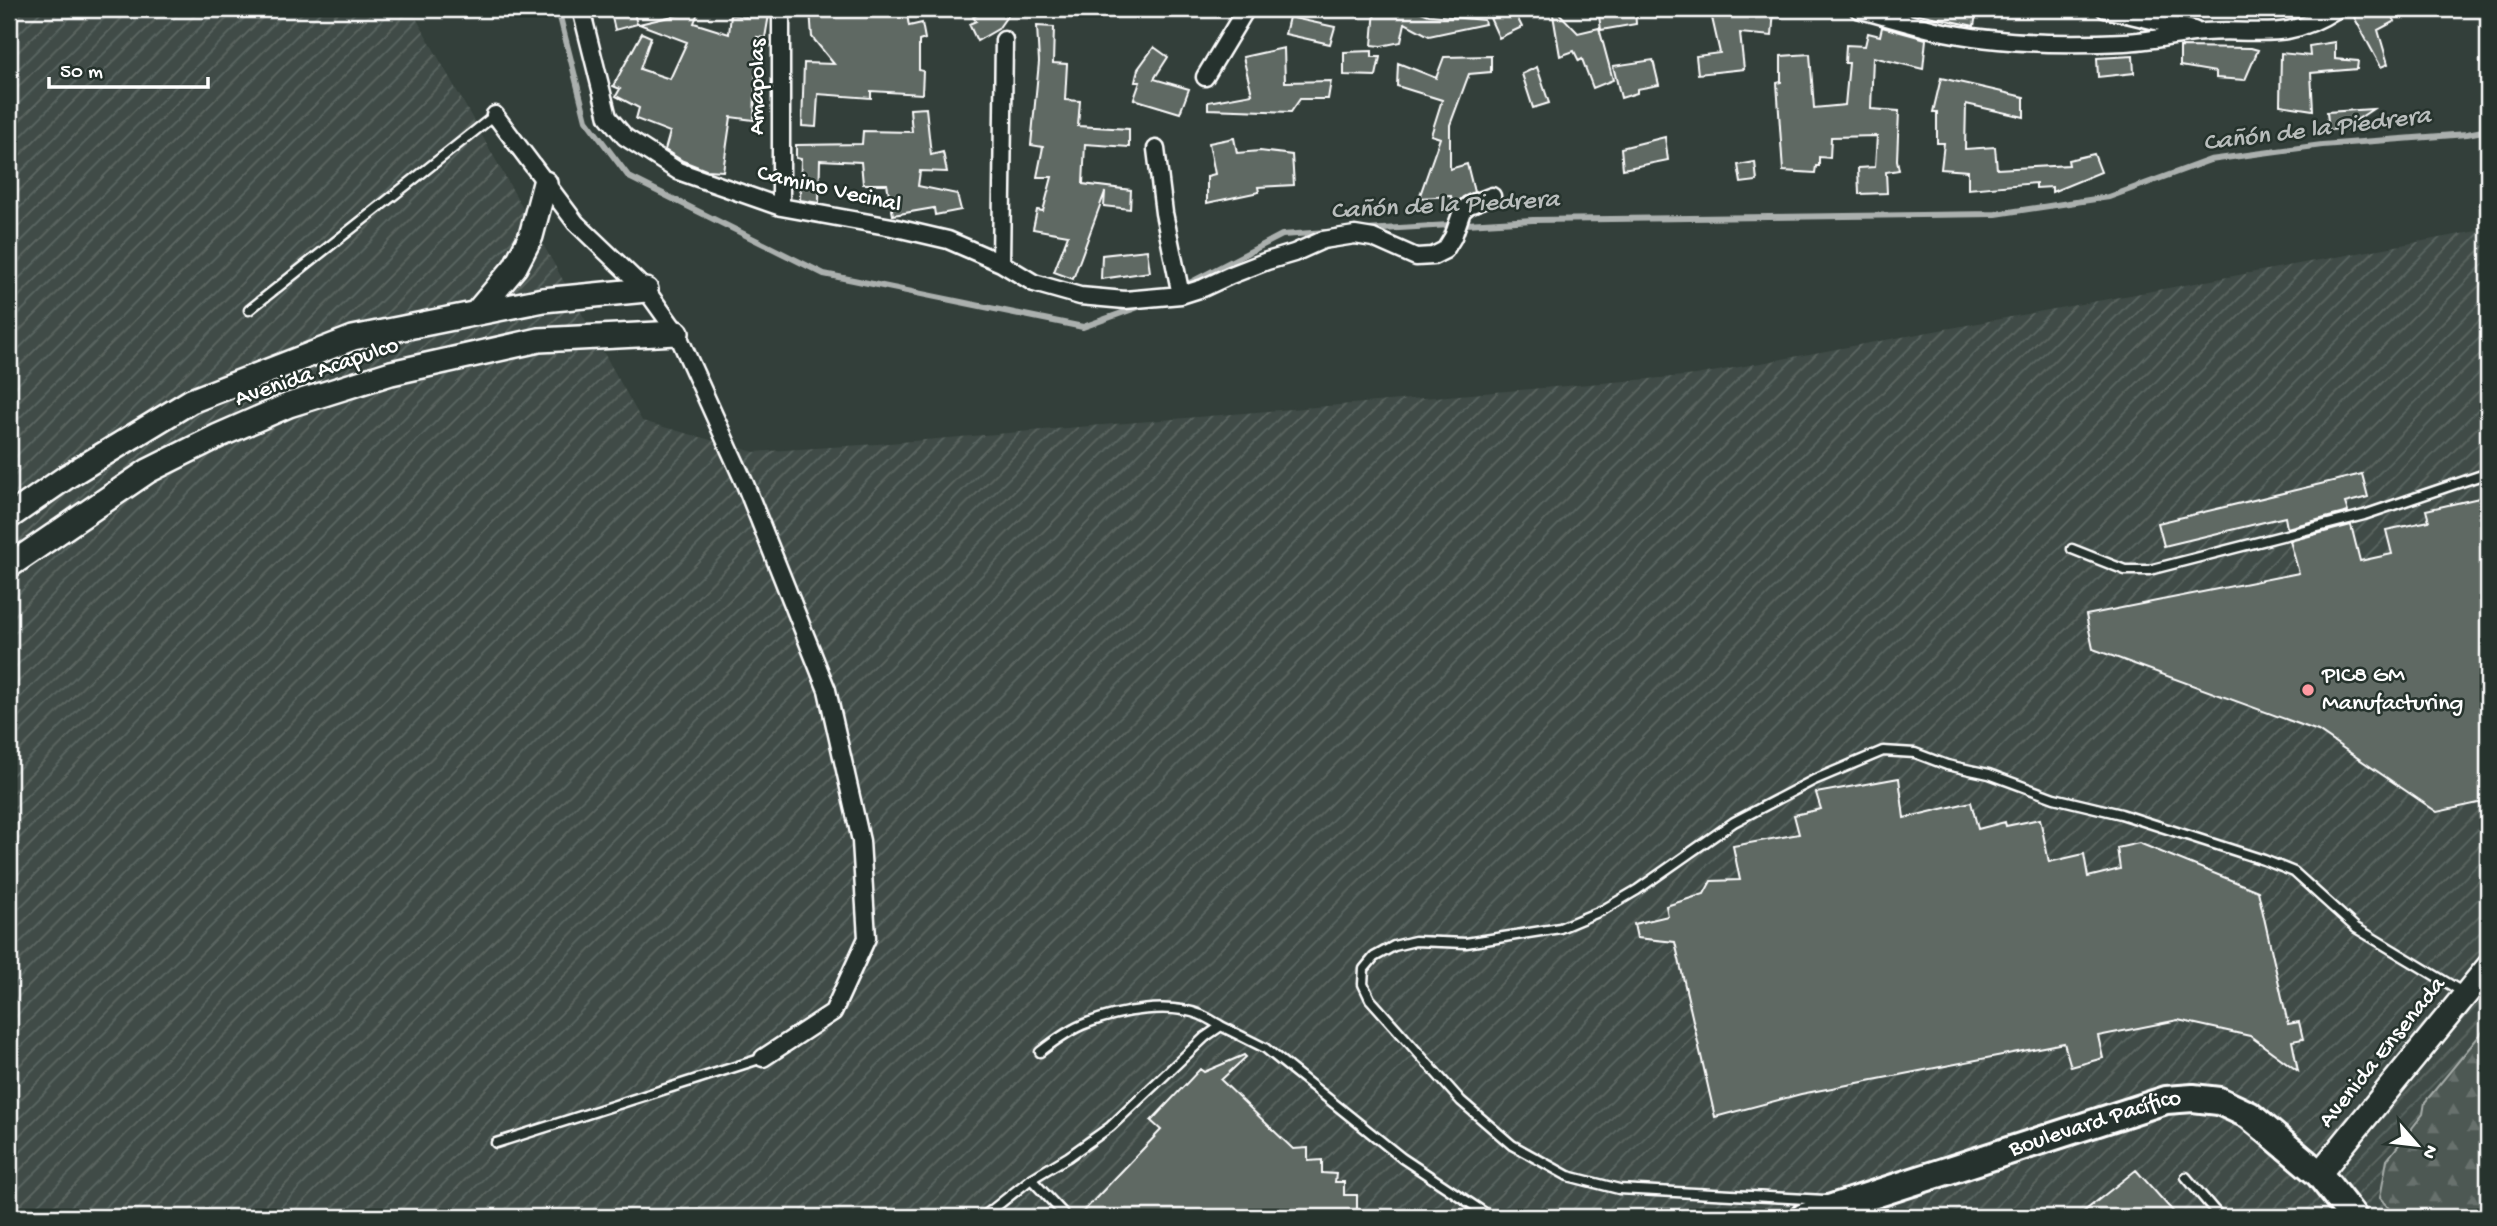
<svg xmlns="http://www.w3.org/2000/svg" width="2497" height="1226" font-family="'Gochi Hand',sans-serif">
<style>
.industrial{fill:url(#industrial-furrows)}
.forest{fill:url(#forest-firs);stroke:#a6aca9;stroke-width:2}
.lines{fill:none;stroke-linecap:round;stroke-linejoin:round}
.stream{stroke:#abb0ae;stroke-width:6}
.building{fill:#5f6964;stroke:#fff;stroke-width:2}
.service-casing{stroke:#fff;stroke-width:13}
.minor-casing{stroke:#fff;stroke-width:21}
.secondary-casing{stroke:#fff;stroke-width:28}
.primary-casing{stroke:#fff;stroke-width:32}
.service{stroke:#26332d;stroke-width:8}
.minor{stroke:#26332d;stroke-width:16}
.secondary{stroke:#26332d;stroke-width:23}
.primary{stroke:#26332d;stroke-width:26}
.poi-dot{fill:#ff9aa2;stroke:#26332d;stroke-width:2.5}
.labels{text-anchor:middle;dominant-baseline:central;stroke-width:5;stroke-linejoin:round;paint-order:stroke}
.street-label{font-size:24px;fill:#fff;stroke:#26332d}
.poi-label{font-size:24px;fill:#fff;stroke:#26332d;text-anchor:start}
.water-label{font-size:26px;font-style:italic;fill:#b9bdbc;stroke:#26332d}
</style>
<defs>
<pattern id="industrial-furrows" width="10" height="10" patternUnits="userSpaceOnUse" patternTransform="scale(1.75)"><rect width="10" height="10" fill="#404c47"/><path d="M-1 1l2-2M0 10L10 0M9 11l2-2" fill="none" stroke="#5d6763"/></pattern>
<pattern id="forest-firs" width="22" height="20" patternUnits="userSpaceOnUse" patternTransform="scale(1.75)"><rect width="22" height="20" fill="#4d5853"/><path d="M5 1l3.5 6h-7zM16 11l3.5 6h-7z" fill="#68716d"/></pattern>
</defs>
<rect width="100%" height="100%" fill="#333f3a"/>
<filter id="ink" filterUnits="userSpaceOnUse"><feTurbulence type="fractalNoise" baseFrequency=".0143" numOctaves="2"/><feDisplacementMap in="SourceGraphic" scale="14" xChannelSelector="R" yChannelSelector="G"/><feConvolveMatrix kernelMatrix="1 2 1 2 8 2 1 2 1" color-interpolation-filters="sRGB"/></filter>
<g filter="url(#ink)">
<path class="industrial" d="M 9,9 L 411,9 L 642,421 L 754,452 L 877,444 L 1696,375 L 2488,229 L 2488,1182 L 2449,1182 L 2479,1217 L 9,1217 Z"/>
<path class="forest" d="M 2488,1025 L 2488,1178 L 2484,1189 L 2488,1190 L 2488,1217 L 2396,1217 L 2380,1198 L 2387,1160 L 2423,1114 L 2425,1102 Z"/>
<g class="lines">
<path class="stream" d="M 558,9 L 586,120 L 629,177 L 824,274 L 1083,327 L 1144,305
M 1366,230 L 1533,220 L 1996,214 L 2109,197 L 2210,160 L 2322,145 L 2467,134 L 2488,130
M 1182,287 L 1282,235 L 1327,232"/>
</g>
<path class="building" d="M 610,9 L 633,9 L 637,24 L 615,30 Z
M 747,9 L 770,9 L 765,38 L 757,37 L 754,120 L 731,117 L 723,171 L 706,170 L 683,161 L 665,150 L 670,132 L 636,119 L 639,108 L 616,96 L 620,89 L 613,86 L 642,33 L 651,37 L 640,69 L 670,79 L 687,42 L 639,24 L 699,10 L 694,23 L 729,34 L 731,15 L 746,17 Z
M 810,9 L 906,9 L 909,26 L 922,23 L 925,39 L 919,41 L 919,70 L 923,71 L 922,94 L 871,91 L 871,98 L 818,94 L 816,127 L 802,126 L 804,63 L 834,64 L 812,37 Z
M 988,9 L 1012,9 L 998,29 L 977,41 L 969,24 L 976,21 L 973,17 Z
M 1375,9 L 1413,9 L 1429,15 L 1484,20 L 1485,24 L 1429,36 L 1405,23 L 1401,42 L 1381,46 L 1372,45 Z
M 1552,9 L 1555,9 L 1578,33 L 1599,28 L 1613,80 L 1593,88 L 1582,59 L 1579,61 L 1574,51 L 1560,56 Z
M 1598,9 L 1635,9 L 1636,24 L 1601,30 Z
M 1710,9 L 1774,9 L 1772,36 L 1740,33 L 1744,69 L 1698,74 L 1696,56 L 1720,53 Z
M 1896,9 L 1977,9 L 1974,26 Z
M 2371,9 L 2389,9 L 2395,21 L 2378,30 L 2388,64 L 2381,67 L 2354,17 Z
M 1515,13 L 1522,27 L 1499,38 L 1490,18 Z
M 1289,17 L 1335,27 L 1330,44 L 1285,34 Z
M 1037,26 L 1054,27 L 1053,63 L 1067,64 L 1065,100 L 1080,101 L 1078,126 L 1129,129 L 1129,147 L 1085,144 L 1083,184 L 1131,190 L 1130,209 L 1104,206 L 1105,192 L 1073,279 L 1054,272 L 1068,235 L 1033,229 L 1037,210 L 1043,211 L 1052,177 L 1037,177 L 1043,147 L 1031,145 L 1039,62 Z
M 1882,27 L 1926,39 L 1923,69 L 1873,57 L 1871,109 L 1899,111 L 1897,160 L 1899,170 L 1886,172 L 1887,193 L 1859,194 L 1858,168 L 1875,167 L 1877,136 L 1831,137 L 1830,158 L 1819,157 L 1819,166 L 1816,166 L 1815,173 L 1783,171 L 1777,83 L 1781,82 L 1781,56 L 1810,54 L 1814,108 L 1845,105 L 1849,63 L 1845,63 L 1846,45 L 1865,46 L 1868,33 L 1880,36 Z
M 2335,42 L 2335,59 L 2358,61 L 2357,69 L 2311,73 L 2313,110 L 2280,105 L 2281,53 L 2310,56 L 2309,46 Z
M 1154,47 L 1168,57 L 1154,79 L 1189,89 L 1180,113 L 1134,99 L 1140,82 L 1135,82 L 1138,69 Z
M 2180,47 L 2251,48 L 2258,50 L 2245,80 L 2216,78 L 2216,72 L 2180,66 Z
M 1284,48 L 1285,82 L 1331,81 L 1328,99 L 1300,99 L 1291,112 L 1208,109 L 1208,102 L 1252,94 L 1243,57 Z
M 1372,51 L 1372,57 L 1380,57 L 1376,76 L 1344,75 L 1344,52 Z
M 1491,56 L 1491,72 L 1469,74 L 1450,125 L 1450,169 L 1467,164 L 1474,192 L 1463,197 L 1453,207 L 1451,196 L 1419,198 L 1440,138 L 1431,135 L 1442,100 L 1397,86 L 1398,63 L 1436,78 L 1444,57 Z
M 2133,56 L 2134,73 L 2098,77 L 2097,58 Z
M 1653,60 L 1659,85 L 1637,89 L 1637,93 L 1621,98 L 1613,66 Z
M 1537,67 L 1549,103 L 1533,108 L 1522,74 Z
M 1941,78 L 2024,97 L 2024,117 L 1966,104 L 1965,149 L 1995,147 L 1997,169 L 2069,165 L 2068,160 L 2094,154 L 2101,172 L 2052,192 L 2052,187 L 2036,188 L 2036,183 L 1968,189 L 1968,171 L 1941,169 L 1944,143 L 1937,143 L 1937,112 L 1933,112 Z
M 926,108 L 931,155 L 943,152 L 947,172 L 920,171 L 918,186 L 957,194 L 961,210 L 935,215 L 934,208 L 893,215 L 887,184 L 863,184 L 861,162 L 820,160 L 819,203 L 800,200 L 801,159 L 796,158 L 796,145 L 862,144 L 863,131 L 912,132 L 910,109 Z
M 2373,109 L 2352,123 L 2352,128 L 2329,130 L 2327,112 Z
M 1665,137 L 1668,160 L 1623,169 L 1621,148 Z
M 1234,138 L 1237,153 L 1260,151 L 1292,155 L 1294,185 L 1258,187 L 1259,192 L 1207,203 L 1207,176 L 1215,174 L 1209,143 Z
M 1755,162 L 1757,181 L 1741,183 L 1738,165 Z
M 1147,250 L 1150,272 L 1101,279 L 1102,255 Z
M 2362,474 L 2368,497 L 2345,503 L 2348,512 L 2287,528 L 2285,517 L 2164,546 L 2158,523 Z
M 2488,496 L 2488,801 L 2437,812 L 2318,731 L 2093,649 L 2086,615 L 2299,573 L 2290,541 L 2351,525 L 2360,561 L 2392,554 L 2386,530 L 2429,521 L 2426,510 Z
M 1899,778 L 1904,818 L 1971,802 L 1978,829 L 2005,822 L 2006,826 L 2040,819 L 2049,862 L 2084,854 L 2088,877 L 2120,869 L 2117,848 L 2139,843 L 2258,891 L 2288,1024 L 2299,1022 L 2303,1039 L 2292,1041 L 2298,1071 L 2250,1036 L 2178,1020 L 2098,1036 L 2103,1058 L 2071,1067 L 2064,1043 L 1801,1094 L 1715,1117 L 1675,942 L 1637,938 L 1634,924 L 1668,916 L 1666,906 L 1704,894 L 1711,881 L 1740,880 L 1733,846 L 1799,834 L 1794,815 L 1821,809 L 1816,793 Z
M 1244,1055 L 1246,1057 L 1221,1080 L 1293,1149 L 1308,1148 L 1308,1161 L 1322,1160 L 1322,1173 L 1336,1174 L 1335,1182 L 1344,1182 L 1344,1195 L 1357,1195 L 1357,1217 L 1078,1217 L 1161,1130 L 1151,1121 L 1200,1069 L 1204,1072 Z
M 2136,1170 L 2178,1217 L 2077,1217 Z"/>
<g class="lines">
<defs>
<path id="service" d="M 249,310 L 495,115
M 2072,549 L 2125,570 L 2149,570 L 2364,515 L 2488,473
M 1040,1052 C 1054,1041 1070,1029 1087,1023 C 1119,1011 1168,1002 1201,1015 C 1208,1018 1214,1022 1221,1026
M 496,1143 L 763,1058
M 2186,1177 L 2220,1217
M 1031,1179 L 1062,1212 L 1057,1217
M 1825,1200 L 1619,1189 L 1568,1176 L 1512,1145 L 1461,1101 L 1370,999 L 1363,984 L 1364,969 L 1374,957 L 1394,946 L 1415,941 L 1466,943 L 1560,928 L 1603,910 L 1637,890 L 1734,822 L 1814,780 L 1883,751 L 1915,753 L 1947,765 L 1989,774 L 2054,798 L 2121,814 L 2264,860 L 2294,872 L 2356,928 L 2464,993
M 983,1217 L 1031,1179 L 1068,1157 L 1110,1127 L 1205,1037 L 1221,1026 L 1265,1048 L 1402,1158 L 1491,1217"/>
<path id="minor" d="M 581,9 L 608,117 L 625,137 L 678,171 L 781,207 L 892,227 L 948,240 L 1001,263 L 1034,283 L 1080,296 L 1125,300 L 1181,295 L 1203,288 L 1231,275 L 1267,261 L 1294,253 L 1323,240 L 1355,235 L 1373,238 L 1416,257 L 1433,256 L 1445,250 L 1453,237 L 1462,211 L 1469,205 L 1492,196
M 781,9 L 781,207
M 1858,9 C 1884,16 1909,24 1935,30 C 1996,44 2063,45 2125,42 C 2152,41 2178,34 2204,32 C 2261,28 2284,43 2337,9
M 2105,9 L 2194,30
M 1205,77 L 1246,9
M 495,115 L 576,223 L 646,290 L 677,333 L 745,484 L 827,690 L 861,841 L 867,938 L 833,1012 L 763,1058
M 1156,149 L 1164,213 L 1181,295
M 1001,263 L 1004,40"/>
<path id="secondary" d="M 476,313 L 515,267 L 531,236 L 545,183
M 9,517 L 68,476 L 191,401 L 353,338 L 543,300 L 646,290
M 9,566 L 148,471 L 218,436 L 289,405 L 391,373 L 539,340 L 677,333
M 2319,1174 L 2488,967"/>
<g id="primary">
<path id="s1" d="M 1804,1217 L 2166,1100 L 2193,1098 L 2219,1101 L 2249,1115 L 2319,1174 L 2353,1217"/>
</g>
</defs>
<use href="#service" class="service-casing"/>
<use href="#minor" class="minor-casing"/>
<use href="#secondary" class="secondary-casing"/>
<use href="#primary" class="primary-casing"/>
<use href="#service" class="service"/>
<use href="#minor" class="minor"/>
<use href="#secondary" class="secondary"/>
<use href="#primary" class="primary"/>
</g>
</g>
<circle class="poi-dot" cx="2308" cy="690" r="7"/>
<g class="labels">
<g class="street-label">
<text transform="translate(758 87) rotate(-90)">Amapolas</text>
<text transform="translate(829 190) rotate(13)">Camino Vecinal</text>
<text transform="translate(317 373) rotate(-19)">Avenida Acapulco</text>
<text transform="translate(2383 1053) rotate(-51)">Avenida Ensenada</text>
<text stroke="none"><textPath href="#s1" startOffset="306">Boulevard Pacífico</textPath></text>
</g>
<g class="poi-label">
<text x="2322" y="676">PIC8 GM<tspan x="2322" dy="28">Manufacturing</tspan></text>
</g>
<g class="water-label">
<text transform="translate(2317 131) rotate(-7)">Cañón de la Piedrera</text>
<text transform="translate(1445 207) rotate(-3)">Cañón de la Piedrera</text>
</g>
</g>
<rect width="2497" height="1226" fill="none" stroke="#26332d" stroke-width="35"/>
<rect x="18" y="18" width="2462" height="1191" fill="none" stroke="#fff" stroke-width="2.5" filter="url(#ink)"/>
<g transform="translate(2417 1145) rotate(118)" stroke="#26332d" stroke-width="5" paint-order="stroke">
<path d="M0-5L12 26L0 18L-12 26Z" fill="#ffffff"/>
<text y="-10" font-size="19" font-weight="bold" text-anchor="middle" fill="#ffffff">N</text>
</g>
<path d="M49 77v10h159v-10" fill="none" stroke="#ffffff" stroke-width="3.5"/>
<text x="60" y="77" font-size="21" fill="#ffffff" stroke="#26332d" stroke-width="5" paint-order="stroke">50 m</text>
</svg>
